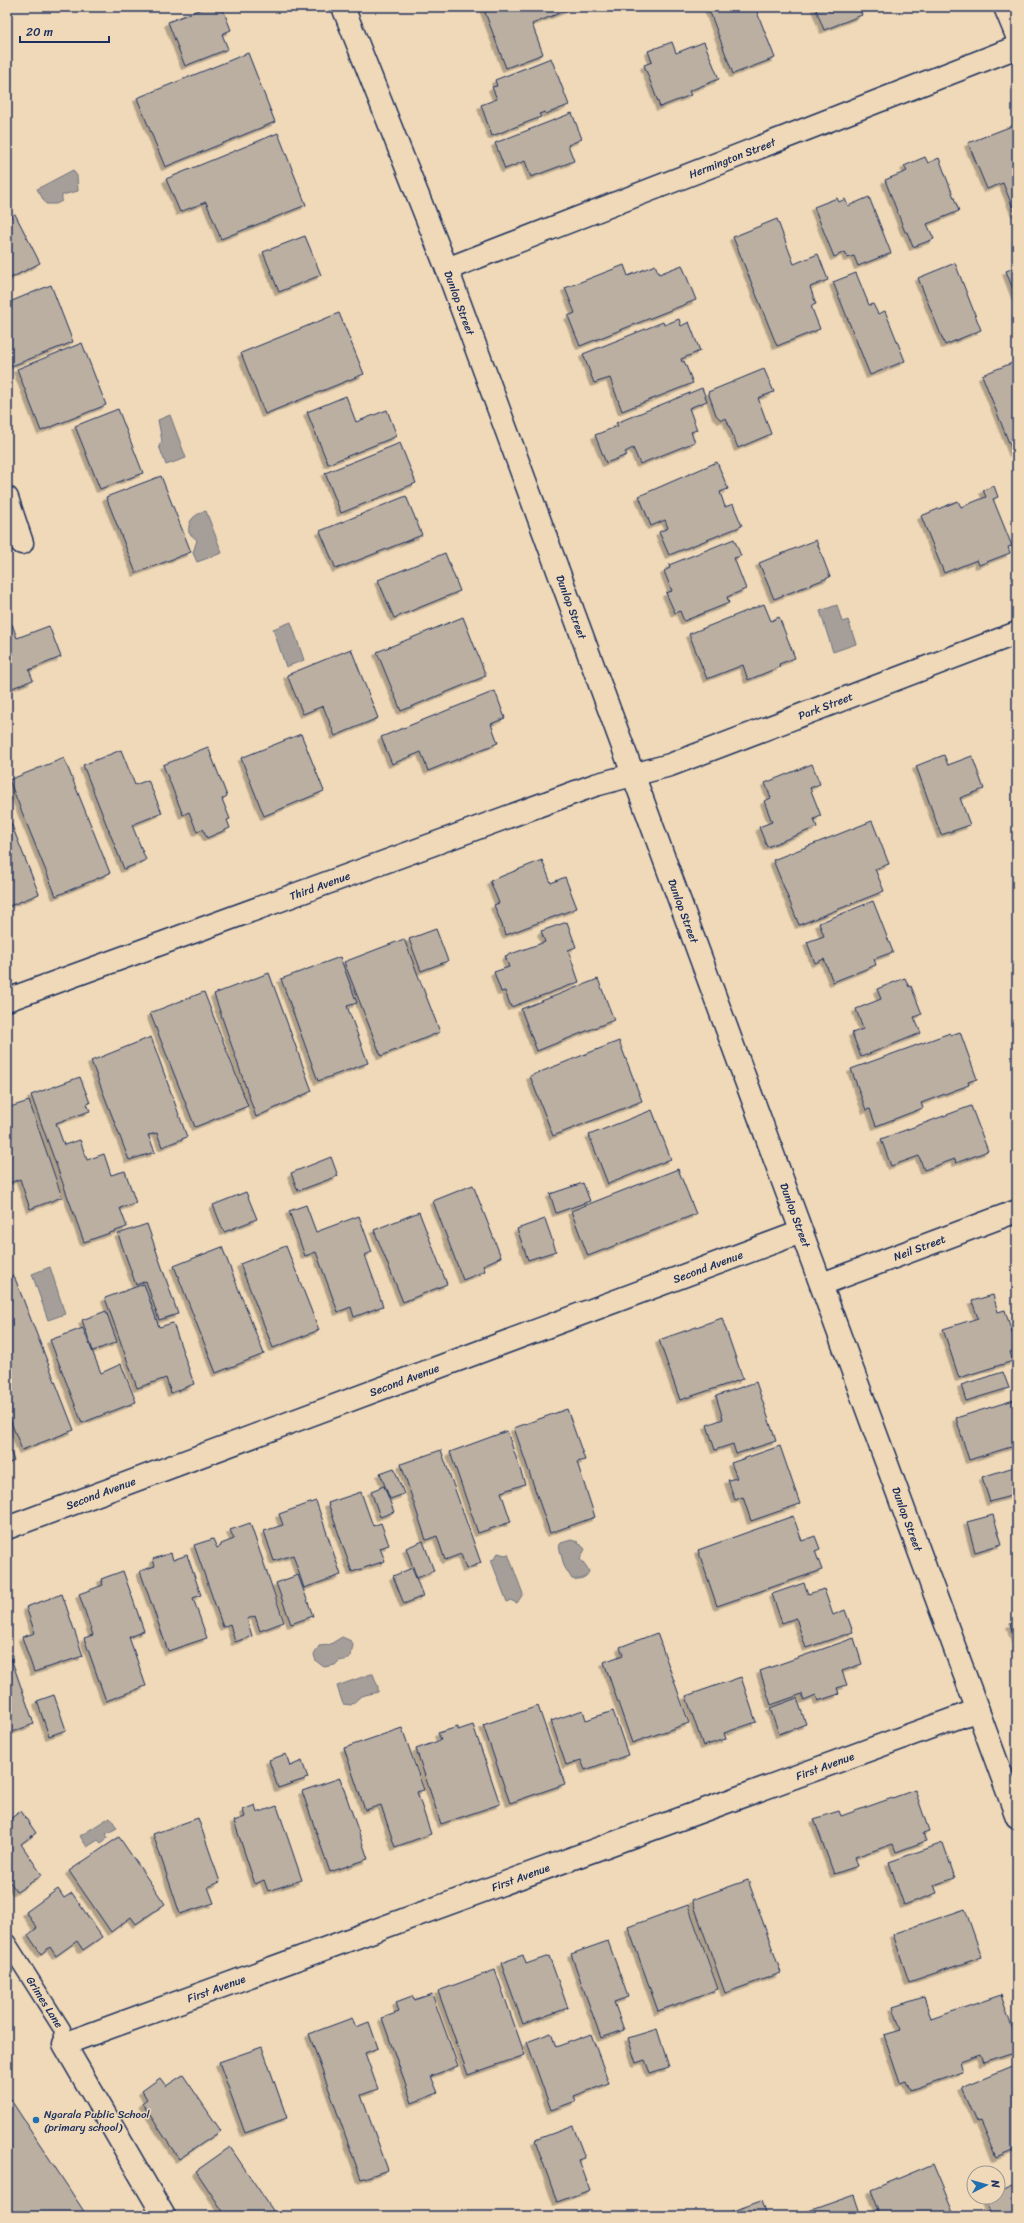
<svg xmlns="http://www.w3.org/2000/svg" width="1024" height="2223" font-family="Sriracha,sans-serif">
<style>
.water{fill:#a69f99;stroke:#6e7281}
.building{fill:#bbafa2;stroke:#1b2f5e;filter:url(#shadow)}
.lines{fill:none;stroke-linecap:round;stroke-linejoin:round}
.service-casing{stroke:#1b2f5e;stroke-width:19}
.minor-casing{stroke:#1b2f5e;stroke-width:25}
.service{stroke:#efd9b8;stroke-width:16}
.minor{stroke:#efd9b8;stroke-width:22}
.poi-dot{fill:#1f6fb2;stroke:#efd9b8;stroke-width:1.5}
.labels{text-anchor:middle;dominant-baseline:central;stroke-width:3;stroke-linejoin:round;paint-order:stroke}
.street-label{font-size:11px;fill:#1b2f5e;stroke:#efd9b8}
.poi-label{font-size:11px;fill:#1b2f5e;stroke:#efd9b8;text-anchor:start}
</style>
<defs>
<filter id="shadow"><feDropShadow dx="-3.5" dy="3.5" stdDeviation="0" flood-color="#0004"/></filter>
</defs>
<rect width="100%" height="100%" fill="#efd9b8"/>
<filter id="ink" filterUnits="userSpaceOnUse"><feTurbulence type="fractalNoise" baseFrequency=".025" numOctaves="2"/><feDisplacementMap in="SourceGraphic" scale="8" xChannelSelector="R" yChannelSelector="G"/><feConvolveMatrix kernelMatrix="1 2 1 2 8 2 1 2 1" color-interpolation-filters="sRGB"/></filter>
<g filter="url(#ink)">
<path class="water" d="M 73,170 L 77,176 L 78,191 L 62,195 L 62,201 L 56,204 L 46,204 L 37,189 Z
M 170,415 L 186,458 L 166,465 L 159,446 L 162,441 L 158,420 Z
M 206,511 L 222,553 L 197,562 L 193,553 L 197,540 L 189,533 C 187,520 195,514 206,511 Z
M 837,605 L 842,622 L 848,620 L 856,644 L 833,652 L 820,611 Z
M 291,622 L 304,660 L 286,667 L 273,629 Z
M 50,1267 L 65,1314 L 48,1320 L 32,1274 Z
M 571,1540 L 578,1542 L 585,1549 L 580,1559 L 589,1571 C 587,1578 580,1580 572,1579 L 564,1566 L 559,1546 L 561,1543 Z
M 498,1553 L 505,1555 L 508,1554 L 523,1594 L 517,1603 L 510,1600 L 507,1602 L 491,1560 L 494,1559 Z
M 342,1637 L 351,1641 L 353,1645 L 351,1656 L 349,1659 L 339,1661 L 335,1665 L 324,1667 L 316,1661 L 314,1655 L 319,1646 L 329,1645 Z
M 371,1674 L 373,1674 L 378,1687 L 378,1692 L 361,1696 L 351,1705 L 343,1704 L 337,1686 Z
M 110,1817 L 117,1828 L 106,1834 L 108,1838 L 101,1843 L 98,1840 L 87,1847 L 80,1836 Z"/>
<path class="building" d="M 206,7 L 222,7 L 231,30 L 222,34 L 228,49 L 185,66 L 168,22 Z
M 483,7 L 569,7 L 570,9 L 532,24 L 543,54 L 506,68 Z
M 708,7 L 755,7 L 775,58 L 733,74 Z
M 815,7 L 859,7 L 862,15 L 824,30 Z
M 672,42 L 676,53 L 704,42 L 719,79 L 689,91 L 691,95 L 660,107 L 644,65 L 652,62 L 648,51 Z
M 248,53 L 275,122 L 165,167 L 137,98 Z
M 551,58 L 569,105 L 546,114 L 545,112 L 539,114 L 541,117 L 492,136 L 481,105 L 497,99 L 492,87 L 497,86 L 495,80 Z
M 572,113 L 582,139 L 568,145 L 574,161 L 531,177 L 525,161 L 505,169 L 495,143 Z
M 1017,124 L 1017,212 L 1015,213 L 1003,183 L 987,189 L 968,143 Z
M 278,133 L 306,205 L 221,239 L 206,202 L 180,212 L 166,179 Z
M 925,157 L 928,163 L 939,158 L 959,211 L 927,224 L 934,239 L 913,247 L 907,232 L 905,232 L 885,180 L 907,171 L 904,166 Z
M 869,197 L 891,253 L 858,266 L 854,256 L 847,258 L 845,252 L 834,257 L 814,207 L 837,198 L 839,202 L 845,199 L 848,206 Z
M 15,214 L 40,263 L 7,280 L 7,219 Z
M 777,219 L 794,264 L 818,254 L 828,280 L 810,287 L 816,304 L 811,306 L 820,329 L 777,346 L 733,237 Z
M 305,236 L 321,275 L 279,292 L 263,252 Z
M 955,263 L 981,330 L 945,345 L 918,278 Z
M 624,265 L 628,276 L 655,265 L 659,274 L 682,265 L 696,300 L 580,346 L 568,316 L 575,313 L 565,288 Z
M 1017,267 L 1017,300 L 1006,271 Z
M 856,273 L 869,305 L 873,304 L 878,314 L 885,311 L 905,361 L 870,375 L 833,282 Z
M 51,285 L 73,342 L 9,367 L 7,361 L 7,303 Z
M 339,313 L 364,374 L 265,414 L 241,353 Z
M 679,319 L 681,326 L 689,322 L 700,351 L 681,359 L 682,362 L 684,361 L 693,383 L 622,411 L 610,378 L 594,383 L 583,354 L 663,322 L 664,325 Z
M 82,343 L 106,405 L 41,431 L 17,369 Z
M 1017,361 L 1017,451 L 1013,453 L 982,375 Z
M 764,369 L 774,392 L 758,398 L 771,434 L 738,448 L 726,418 L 721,420 L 716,415 L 708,392 Z
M 702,388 L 707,401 L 689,408 L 697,430 L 691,432 L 695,442 L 640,464 L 633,448 L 625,452 L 627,455 L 606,463 L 595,435 L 618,426 L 616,423 Z
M 346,396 L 356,422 L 387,410 L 397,436 L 328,464 L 307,412 Z
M 118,409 L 143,473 L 100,489 L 75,426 Z
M 400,443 L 416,483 L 341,513 L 325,473 Z
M 717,462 L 728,489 L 720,492 L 725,507 L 733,504 L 742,526 L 669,555 L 659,532 L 668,528 L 665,520 L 651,526 L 639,496 Z
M 161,476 L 191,552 L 136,573 L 106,497 Z
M 994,486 L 998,497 L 993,499 L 1012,546 L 1008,547 L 1010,553 L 979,565 L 977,560 L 944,573 L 921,516 L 958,501 L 961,507 L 986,497 L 983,490 Z
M 406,496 L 422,535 L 336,569 L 320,531 Z
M 734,539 L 741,556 L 734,558 L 746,589 L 727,597 L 729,603 L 684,621 L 680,611 L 675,613 L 666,593 L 672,591 L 664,571 L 670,568 L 669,565 Z
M 816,540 L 830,577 L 774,599 L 759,563 Z
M 445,553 L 460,591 L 394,618 L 378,580 Z
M 764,604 L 771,621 L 779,617 L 795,658 L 779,664 L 780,667 L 748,680 L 743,665 L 707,679 L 689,634 Z
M 463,617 L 486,676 L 401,711 L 377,652 Z
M 12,624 L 17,638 L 49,626 L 61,657 L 29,670 L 33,680 L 7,690 L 7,626 Z
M 351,649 L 378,718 L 335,736 L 323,706 L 303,714 L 287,675 Z
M 495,691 L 505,718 L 491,724 L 498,743 L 428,771 L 421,752 L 392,764 L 381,737 Z
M 301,734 L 324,791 L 264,816 L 241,758 Z
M 208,747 L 227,796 L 222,799 L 230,819 L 227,820 L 230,828 L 207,838 L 203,829 L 197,832 L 189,812 L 183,815 L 163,765 Z
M 121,750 L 135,785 L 148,780 L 162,813 L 132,825 L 146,860 L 124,869 L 83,765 Z
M 944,755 L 948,765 L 972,756 L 984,789 L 960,798 L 970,825 L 941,835 L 916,766 Z
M 64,758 L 110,873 L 56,896 L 9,780 Z
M 812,764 L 820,784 L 810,788 L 821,816 L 814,819 L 817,827 L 767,847 L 759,827 L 772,822 L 764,801 L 771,798 L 765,783 Z
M 7,813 L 39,894 L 7,907 Z
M 872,821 L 889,864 L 875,869 L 884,891 L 799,925 L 773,860 Z
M 542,860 L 551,883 L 565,877 L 577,908 L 506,935 L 494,905 L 499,903 L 490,881 Z
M 873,901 L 893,952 L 874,959 L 876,965 L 833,982 L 824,959 L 815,963 L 807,942 L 824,936 L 819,923 Z
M 567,922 L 576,947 L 568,950 L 579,982 L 511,1007 L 505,991 L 501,992 L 494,972 L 509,967 L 505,956 L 545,942 L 541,931 Z
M 436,929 L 448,961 L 421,971 L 409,939 Z
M 404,939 L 440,1032 L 381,1056 L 344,962 Z
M 340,957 L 357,1003 L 347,1006 L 368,1063 L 318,1081 L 281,979 Z
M 269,973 L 312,1091 L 256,1117 L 214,994 Z
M 905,978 L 909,987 L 911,986 L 922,1014 L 914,1017 L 921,1033 L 861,1057 L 852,1033 L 863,1029 L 856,1009 L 881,999 L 877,989 Z
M 598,979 L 614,1020 L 537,1051 L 521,1009 Z
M 204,992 L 248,1106 L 195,1127 L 150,1013 Z
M 960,1032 L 977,1079 L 968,1082 L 969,1085 L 921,1103 L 923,1108 L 876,1126 L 870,1109 L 866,1110 L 851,1069 L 950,1033 L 951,1035 Z
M 151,1037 L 187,1137 L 162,1147 L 157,1133 L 148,1135 L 155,1152 L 129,1160 L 91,1061 Z
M 619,1041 L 642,1101 L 553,1136 L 530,1076 Z
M 80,1077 L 90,1103 L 87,1104 L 90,1111 L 56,1123 L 64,1145 L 80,1140 L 87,1160 L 104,1154 L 111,1175 L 125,1171 L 136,1203 L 120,1208 L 127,1227 L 84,1242 L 31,1095 Z
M 29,1101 L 62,1197 L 30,1209 L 20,1179 L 7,1184 L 7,1108 Z
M 971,1106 L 988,1151 L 956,1163 L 955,1159 L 924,1170 L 919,1156 L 891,1166 L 881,1139 Z
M 652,1110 L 671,1159 L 608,1184 L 589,1135 Z
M 331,1157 L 338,1176 L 298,1191 L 291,1173 Z
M 678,1169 L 696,1214 L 588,1256 L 571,1211 Z
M 583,1183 L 590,1201 L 556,1213 L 550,1194 Z
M 473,1185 L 501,1257 L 483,1265 L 485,1271 L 463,1280 L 433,1201 Z
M 246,1192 L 257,1219 L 224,1232 L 213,1205 Z
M 306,1205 L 316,1232 L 359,1216 L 372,1252 L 365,1255 L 383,1306 L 354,1317 L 351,1307 L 338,1312 L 316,1252 L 305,1256 L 289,1211 Z
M 419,1212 L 447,1284 L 403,1302 L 374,1230 Z
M 545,1219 L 556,1251 L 528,1260 L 517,1229 Z
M 147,1224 L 178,1314 L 159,1320 L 146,1281 L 136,1285 L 118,1234 Z
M 286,1246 L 319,1330 L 273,1348 L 240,1264 Z
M 222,1247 L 264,1354 L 216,1373 L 174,1266 Z
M 14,1276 L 74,1430 L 22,1450 L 7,1412 L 7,1278 Z
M 144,1284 L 159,1327 L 173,1323 L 194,1384 L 171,1393 L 166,1378 L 137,1388 L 105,1298 Z
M 993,1295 L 998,1312 L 1005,1310 L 1017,1348 L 1010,1352 L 1013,1361 L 959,1378 L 943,1329 L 978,1318 L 972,1301 Z
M 106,1311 L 117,1342 L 93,1351 L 82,1320 Z
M 722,1318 L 743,1379 L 680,1400 L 659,1340 Z
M 83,1328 L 101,1373 L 121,1364 L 136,1402 L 82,1423 L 50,1340 Z
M 1003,1372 L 1009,1388 L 966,1401 L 961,1385 Z
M 756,1382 L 776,1441 L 736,1454 L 733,1444 L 715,1450 L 707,1425 L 723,1419 L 716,1396 Z
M 1017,1399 L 1017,1445 L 969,1460 L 956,1418 Z
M 567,1409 L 585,1460 L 577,1462 L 595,1517 L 550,1533 L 514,1428 Z
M 507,1431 L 525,1484 L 501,1492 L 511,1522 L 478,1533 L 450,1452 Z
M 7,1442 L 14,1461 L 7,1464 Z
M 780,1446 L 800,1504 L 751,1521 L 743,1497 L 735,1500 L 728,1480 L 737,1478 L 731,1463 Z
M 441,1450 L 481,1563 L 466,1569 L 461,1554 L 445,1560 L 437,1536 L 426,1540 L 401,1464 Z
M 1017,1466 L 1017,1494 L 990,1502 L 982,1477 Z
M 394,1468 L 404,1494 L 390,1499 L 380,1473 Z
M 384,1486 L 394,1512 L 380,1517 L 371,1491 Z
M 361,1492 L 373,1526 L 381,1523 L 389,1545 L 380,1548 L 385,1561 L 352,1572 L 328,1503 Z
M 316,1501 L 341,1575 L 304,1588 L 293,1555 L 274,1561 L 264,1531 L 283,1525 L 279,1514 Z
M 993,1515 L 1002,1544 L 975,1552 L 967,1522 Z
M 793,1516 L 802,1541 L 815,1536 L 820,1549 L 815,1551 L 822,1570 L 717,1606 L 698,1550 Z
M 250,1523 L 284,1622 L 260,1631 L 255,1616 L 247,1619 L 252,1636 L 235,1642 L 230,1624 L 223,1627 L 194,1545 L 213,1539 L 217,1548 L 221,1546 L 221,1544 L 234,1539 L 230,1530 Z
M 423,1541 L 434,1571 L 417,1578 L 406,1548 Z
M 171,1553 L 173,1560 L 187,1555 L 201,1595 L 193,1598 L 207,1638 L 168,1651 L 140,1571 L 155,1566 L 153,1559 Z
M 412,1568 L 423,1596 L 404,1604 L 393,1576 Z
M 123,1571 L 144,1631 L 129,1637 L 146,1686 L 106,1701 L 84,1638 L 93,1635 L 79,1594 L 103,1585 L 101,1579 Z
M 298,1575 L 313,1616 L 291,1624 L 276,1583 Z
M 804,1583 L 808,1594 L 824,1589 L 833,1615 L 845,1610 L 853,1632 L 806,1648 L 796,1618 L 782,1623 L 772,1594 Z
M 62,1594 L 83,1656 L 34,1672 L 22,1637 L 35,1633 L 26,1607 Z
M 1017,1622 L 1017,1645 L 1010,1624 Z
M 657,1633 L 689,1723 L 632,1743 L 604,1662 L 623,1655 L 620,1647 Z
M 854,1638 L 862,1664 L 842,1671 L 847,1685 L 837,1688 L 839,1694 L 818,1701 L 816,1695 L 804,1700 L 802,1694 L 771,1705 L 760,1671 Z
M 7,1647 L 34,1724 L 9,1733 L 7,1729 Z
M 741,1677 L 756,1722 L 724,1733 L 726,1739 L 703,1746 L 686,1696 Z
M 54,1695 L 66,1730 L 49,1736 L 37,1701 Z
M 797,1698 L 806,1724 L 779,1734 L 770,1708 Z
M 538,1706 L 565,1784 L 510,1803 L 483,1725 Z
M 583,1710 L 586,1720 L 613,1711 L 628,1755 L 585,1770 L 581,1760 L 566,1765 L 551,1721 Z
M 473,1725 L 500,1804 L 441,1824 L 416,1749 L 441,1740 L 438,1733 L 458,1727 L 458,1730 Z
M 402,1728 L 424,1790 L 417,1792 L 431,1834 L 395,1847 L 381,1805 L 365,1810 L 344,1748 Z
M 286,1754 L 290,1766 L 302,1761 L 308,1778 L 278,1788 L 269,1760 Z
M 340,1778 L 368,1859 L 330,1872 L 302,1791 Z
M 915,1790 L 929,1831 L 923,1833 L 926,1841 L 896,1852 L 893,1844 L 855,1857 L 858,1866 L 834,1874 L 814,1819 L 839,1811 L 841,1816 Z
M 255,1805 L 257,1813 L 277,1806 L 302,1880 L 268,1891 L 264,1880 L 255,1884 L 234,1821 L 245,1817 L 243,1810 Z
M 21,1811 L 36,1833 L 21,1844 L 42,1875 L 17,1892 L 10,1882 L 7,1884 L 7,1821 Z
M 198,1818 L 220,1882 L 208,1887 L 214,1903 L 180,1914 L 153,1834 Z
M 119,1837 L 165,1904 L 136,1924 L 131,1917 L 111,1932 L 69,1871 Z
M 943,1843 L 955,1878 L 934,1885 L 937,1893 L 904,1905 L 889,1862 Z
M 748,1880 L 781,1973 L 725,1993 L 692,1900 Z
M 58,1889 L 64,1898 L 72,1893 L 102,1937 L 83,1950 L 77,1941 L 56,1956 L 50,1947 L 41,1954 L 28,1935 L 37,1928 L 26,1912 Z
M 688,1905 L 718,1989 L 658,2011 L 628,1927 Z
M 965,1909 L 982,1957 L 909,1982 L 893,1934 Z
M 608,1941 L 628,1997 L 614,2002 L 624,2030 L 601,2038 L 571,1954 Z
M 523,1955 L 526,1964 L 549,1956 L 568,2008 L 523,2024 L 501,1963 Z
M 495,1970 L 525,2055 L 468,2075 L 438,1991 Z
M 432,1994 L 458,2066 L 431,2076 L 438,2093 L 412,2103 L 382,2018 L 399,2012 L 396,2002 L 412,1996 L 414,2000 Z
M 1001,1995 L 1017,2043 L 1017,2051 L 983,2062 L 980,2054 L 960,2061 L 963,2072 L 910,2090 L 906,2080 L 900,2082 L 884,2035 L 901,2030 L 893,2007 L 924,1997 L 931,2019 Z
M 352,2018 L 356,2027 L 369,2022 L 378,2048 L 365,2053 L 378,2089 L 361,2095 L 388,2170 L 361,2179 L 309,2034 Z
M 657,2029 L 669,2067 L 650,2073 L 645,2060 L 636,2063 L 628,2038 Z
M 551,2033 L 556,2047 L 591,2034 L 609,2083 L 574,2096 L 576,2101 L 551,2110 L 527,2042 Z
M 262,2047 L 287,2118 L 245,2133 L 219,2062 Z
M 1015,2066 L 1017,2149 L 996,2158 L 980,2121 L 977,2122 L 962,2088 Z
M 183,2075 L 221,2131 L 179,2159 L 142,2103 L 147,2099 L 142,2091 L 160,2078 L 166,2086 Z
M 7,2094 L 87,2216 L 7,2216 Z
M 573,2126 L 585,2158 L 579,2160 L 590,2190 L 557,2202 L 535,2140 Z
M 230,2147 L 276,2215 L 275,2216 L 226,2216 L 196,2171 Z
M 933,2164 L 955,2216 L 881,2216 L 871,2190 Z
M 1017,2184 L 1017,2216 L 993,2216 L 985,2197 L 998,2197 L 998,2192 Z
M 854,2195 L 861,2216 L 794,2216 Z
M 761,2201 L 766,2216 L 719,2216 Z"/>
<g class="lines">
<defs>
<g id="service">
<path id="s1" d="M 7,1942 L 62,2029 L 64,2044"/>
</g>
<g id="minor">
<path id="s2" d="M 343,7 L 447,269 L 1017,1817"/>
<path d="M 1005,7 L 1017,36"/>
<path id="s3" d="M 447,269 L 1017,47"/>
<path d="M 7,498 L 22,543"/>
<path id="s4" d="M 7,1000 L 595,785 L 670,765 L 1017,633"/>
<path id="s5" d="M 822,1284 L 1017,1211"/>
<path id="s6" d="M 7,1528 L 801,1232"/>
<path id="s7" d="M 164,2216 L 64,2044 L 978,1710"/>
</g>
</defs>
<use href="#service" class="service-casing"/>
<use href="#minor" class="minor-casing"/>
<use href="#service" class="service"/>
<use href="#minor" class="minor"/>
</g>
</g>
<circle class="poi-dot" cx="36" cy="2120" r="4"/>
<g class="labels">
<g class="street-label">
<text stroke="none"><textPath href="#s3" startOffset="306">Hermington Street</textPath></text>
<text stroke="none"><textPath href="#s2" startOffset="318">Dunlop Street</textPath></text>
<text stroke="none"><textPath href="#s2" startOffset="642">Dunlop Street</textPath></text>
<text stroke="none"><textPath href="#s4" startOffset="870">Park Street</textPath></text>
<text stroke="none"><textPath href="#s4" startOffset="333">Third Avenue</textPath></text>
<text stroke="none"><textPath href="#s2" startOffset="966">Dunlop Street</textPath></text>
<text stroke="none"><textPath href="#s2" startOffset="1290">Dunlop Street</textPath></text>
<text stroke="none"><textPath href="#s5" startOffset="104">Neil Street</textPath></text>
<text stroke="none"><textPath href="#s6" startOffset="748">Second Avenue</textPath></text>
<text stroke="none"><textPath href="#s6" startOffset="424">Second Avenue</textPath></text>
<text stroke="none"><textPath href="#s6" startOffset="100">Second Avenue</textPath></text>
<text stroke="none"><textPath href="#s2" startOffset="1614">Dunlop Street</textPath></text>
<text stroke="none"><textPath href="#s7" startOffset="1009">First Avenue</textPath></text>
<text stroke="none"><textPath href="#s7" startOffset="685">First Avenue</textPath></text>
<text stroke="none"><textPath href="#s7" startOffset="361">First Avenue</textPath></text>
<text stroke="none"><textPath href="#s1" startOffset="71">Grimes Lane</textPath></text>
</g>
<g class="poi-label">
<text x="44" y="2114">Ngarala Public School<tspan x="44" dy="13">(primary school)</tspan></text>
</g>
</g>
<rect width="1024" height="2223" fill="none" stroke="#efd9b8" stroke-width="24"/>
<rect x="12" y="12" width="1000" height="2199" fill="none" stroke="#1b2f5e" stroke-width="1.5" filter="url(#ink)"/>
<g transform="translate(986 2185) rotate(84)"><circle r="19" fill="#efd9b8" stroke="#9a9594"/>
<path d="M0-3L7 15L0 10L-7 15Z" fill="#1f6fb2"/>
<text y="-6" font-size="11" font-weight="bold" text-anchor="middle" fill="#1b2f5e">N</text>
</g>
<path d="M20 36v6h89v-6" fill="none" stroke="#1b2f5e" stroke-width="2"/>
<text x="26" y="36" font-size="12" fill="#1b2f5e" stroke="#efd9b8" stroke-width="3" paint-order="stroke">20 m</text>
</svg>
